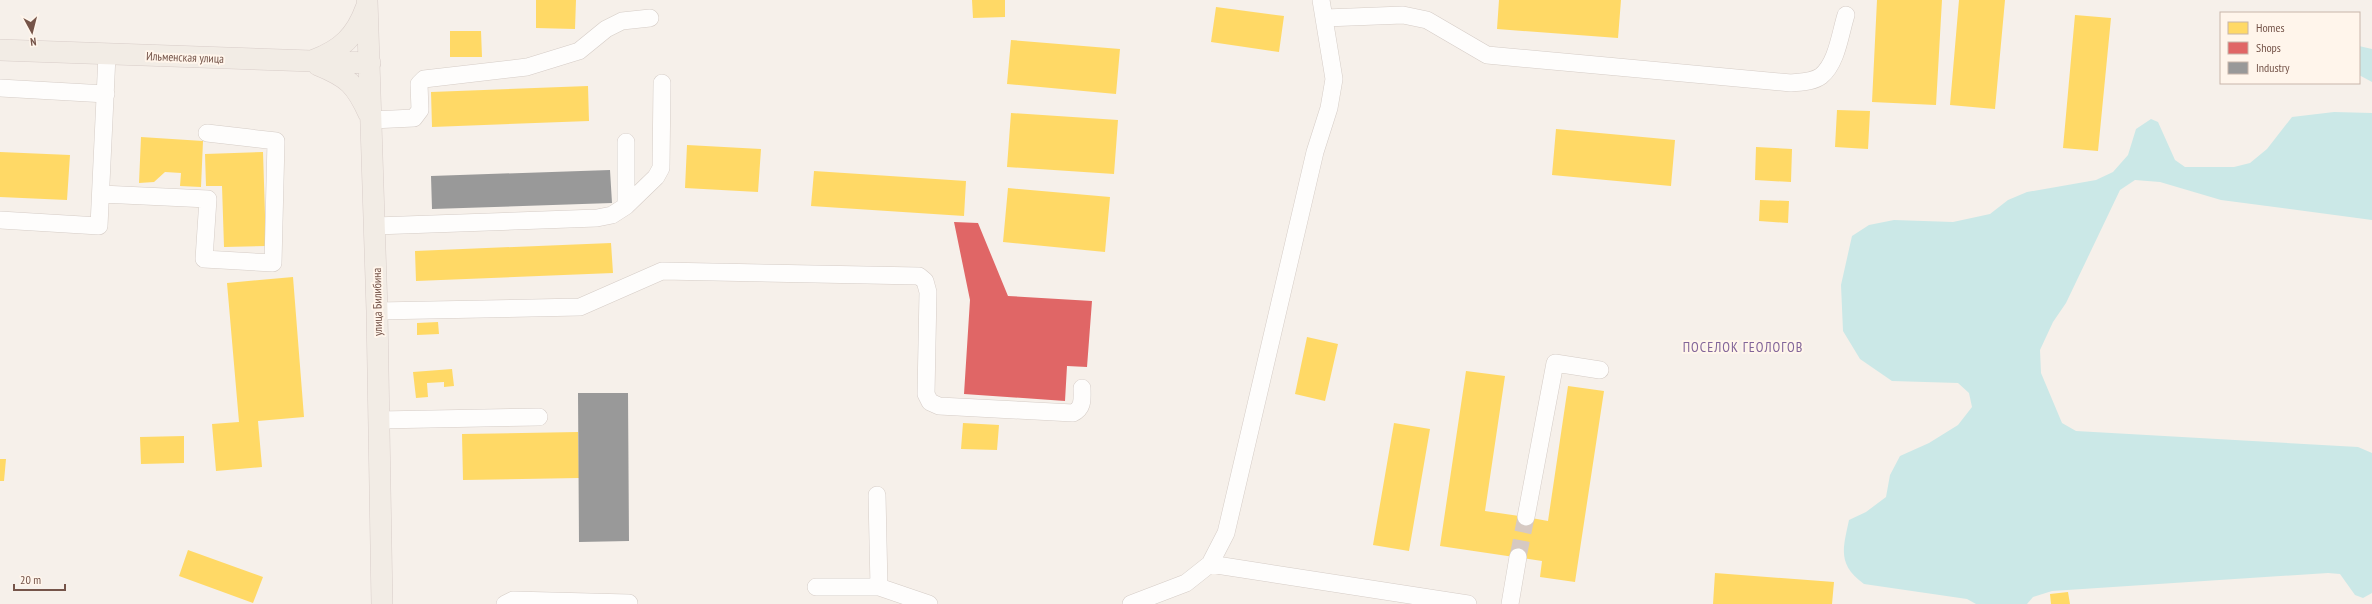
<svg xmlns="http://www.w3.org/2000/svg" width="2372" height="604" font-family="'PT Sans Narrow',sans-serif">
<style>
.water{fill:#cbe8e7}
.homes{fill:#ffd966}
.shops{fill:#e06666}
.industry{fill:#999}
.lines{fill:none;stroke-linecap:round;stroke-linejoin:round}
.minor-tunnel{stroke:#d6c9c2;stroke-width:17;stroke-dasharray:17 8;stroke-linecap:butt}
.minor-casing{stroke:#d5ccc6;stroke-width:18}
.major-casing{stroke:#d8cdc9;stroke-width:22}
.minor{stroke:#fefdfc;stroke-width:17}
.major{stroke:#f2ece5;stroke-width:21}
.labels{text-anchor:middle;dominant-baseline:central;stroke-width:4;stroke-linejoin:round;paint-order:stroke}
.street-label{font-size:12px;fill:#755449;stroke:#fff5eb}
.quarter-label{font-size:14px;letter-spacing:1px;fill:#826599;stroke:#fff5eb}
</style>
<rect width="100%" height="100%" fill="#f6f0ea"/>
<path class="water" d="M 2359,46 L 2372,49 L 2372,82 L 2359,75 Z
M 2334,112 L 2372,113 L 2372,220 L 2221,200 L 2160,182 L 2135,180 L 2120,190 L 2066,303 L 2053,322 L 2040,350 L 2041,373 L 2062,423 L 2076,431 L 2358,447 L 2372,453 L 2372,593 L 2363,598 L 2355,595 L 2340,574 L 2328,573 L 2052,591 L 2033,597 L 2027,604 L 1976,604 L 1967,599 L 1864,584 C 1837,564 1843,549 1849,520 L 1866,512 L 1886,497 L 1890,475 L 1900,456 L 1929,443 L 1958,425 L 1972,407 L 1969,393 L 1958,383 L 1892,381 L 1860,359 L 1843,331 L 1841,285 L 1852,236 L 1869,225 L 1894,220 L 1953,222 L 1990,214 L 2008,200 L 2027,192 L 2096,180 L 2113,172 L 2128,155 L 2136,129 L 2151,119 L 2158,122 L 2175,160 L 2185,167 L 2234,167 L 2250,163 L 2267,149 L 2292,117 Z"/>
<path class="homes" d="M 536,0 L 576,0 L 575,29 L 536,28 Z
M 972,0 L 1005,0 L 1005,17 L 973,18 Z
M 1499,0 L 1621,0 L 1618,38 L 1497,29 Z
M 1877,0 L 1942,0 L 1936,105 L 1872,102 Z
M 1959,0 L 2005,0 L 1995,109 L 1950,105 Z
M 1216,7 L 1284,16 L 1279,52 L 1211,42 Z
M 2075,15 L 2111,18 L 2098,151 L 2063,148 Z
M 450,31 L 481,31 L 482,57 L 450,57 Z
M 1011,40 L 1120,49 L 1116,94 L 1007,84 Z
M 588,86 L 589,121 L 432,127 L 431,92 Z
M 1837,110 L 1870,111 L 1868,149 L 1835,147 Z
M 1011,113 L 1118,120 L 1114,174 L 1007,167 Z
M 1556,129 L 1675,140 L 1671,186 L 1552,175 Z
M 141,137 L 203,141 L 201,187 L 180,186 L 181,173 L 165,172 L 154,182 L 139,183 Z
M 687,145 L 761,149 L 758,192 L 685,188 Z
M 1756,147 L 1792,149 L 1791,182 L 1755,180 Z
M 0,152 L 70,155 L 67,200 L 0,197 Z
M 263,152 L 266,246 L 224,247 L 222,186 L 206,186 L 205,154 Z
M 814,171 L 966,181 L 964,216 L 811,206 Z
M 1008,188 L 1110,197 L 1105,252 L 1003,242 Z
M 1760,200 L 1789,201 L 1788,223 L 1759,221 Z
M 611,243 L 613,273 L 416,281 L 415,251 Z
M 293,277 L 304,417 L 258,421 L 262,467 L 216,471 L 212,424 L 239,422 L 227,283 Z
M 438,322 L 439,334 L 417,335 L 417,323 Z
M 1307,337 L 1338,344 L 1325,401 L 1295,394 Z
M 452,369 L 454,386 L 444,387 L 444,382 L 427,383 L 428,397 L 416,398 L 413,372 Z
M 1466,371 L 1505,376 L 1485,511 L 1526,517 L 1548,521 L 1568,386 L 1604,391 L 1575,582 L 1540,577 L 1542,561 L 1440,546 Z
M 963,423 L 999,425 L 997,450 L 961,449 Z
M 1394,423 L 1430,429 L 1409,551 L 1373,545 Z
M 578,432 L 579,478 L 463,480 L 462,434 Z
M 184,436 L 184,463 L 141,464 L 140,437 Z
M 0,459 L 6,459 L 4,481 L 0,481 Z
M 188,550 L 263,577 L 253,603 L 179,576 Z
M 1715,573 L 1834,582 L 1832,604 L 1713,604 Z
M 2068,592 L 2070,604 L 2051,604 L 2050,594 Z"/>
<path class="shops" d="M 954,222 L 978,223 L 1008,296 L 1092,301 L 1087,367 L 1067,366 L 1065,401 L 964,394 L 970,300 Z"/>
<path class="industry" d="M 610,170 L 612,203 L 432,209 L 431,176 Z
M 578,393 L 628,393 L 629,541 L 579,542 Z"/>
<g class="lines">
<path class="minor-tunnel" d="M 1518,557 L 1526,517"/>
<defs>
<path id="minor" d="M 1325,18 L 1403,15 L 1427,20 L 1487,55 L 1791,83 C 1801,82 1813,82 1821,76 C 1837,63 1840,34 1846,15
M 0,88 L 106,94
M 372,120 L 414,118 L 420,110 L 419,84 L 424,79 L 527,67 L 579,51 L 606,29 L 622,21 L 650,18
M 101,194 L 208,199 L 204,259 L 273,263 L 276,141 L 207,133
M 626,206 L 656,177 L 661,168 L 662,83
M 0,220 L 99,226 L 107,55
M 375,226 L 597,218 L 612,215 L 626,206 L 626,142
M 377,311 L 580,307 L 662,271 L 919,276 L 925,281 L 928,292 L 926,394 L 930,402 L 939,406 L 1073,413 C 1084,408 1082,398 1082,388
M 379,420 L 539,417
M 877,495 L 879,587 L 929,604
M 1526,517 L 1555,363 L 1600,370
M 1210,564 L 1468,604
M 816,587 L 879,587
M 505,604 L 513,600 L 629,603
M 1131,604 L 1186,583 L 1210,564 L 1226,533 L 1315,152 L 1329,108 L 1334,79 L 1321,0
M 1510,604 L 1518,557"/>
<path id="major" d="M 367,0 L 377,311 L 382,604
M 0,50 L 370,63
M 314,60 C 341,50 356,36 366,8
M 318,65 C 348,77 356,85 369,114"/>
</defs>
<use href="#minor" class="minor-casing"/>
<use href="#major" class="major-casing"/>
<use href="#minor" class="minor"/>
<use href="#major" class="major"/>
</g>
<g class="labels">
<g class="street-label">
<text transform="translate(185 57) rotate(2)">Ильменская улица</text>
<text transform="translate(377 302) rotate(-91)">улица Билибина</text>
</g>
<g class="quarter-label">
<text x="1743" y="347">ПОСЕЛОК ГЕОЛОГОВ</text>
</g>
</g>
<rect x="2220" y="12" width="140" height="72" fill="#fff5eb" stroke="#c8b5aa"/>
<rect x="2228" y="22" width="20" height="12" fill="#ffd966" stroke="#c8b5aa"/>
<text x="2256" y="32" font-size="12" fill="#755449">Homes</text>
<rect x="2228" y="42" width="20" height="12" fill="#e06666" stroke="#c8b5aa"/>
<text x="2256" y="52" font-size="12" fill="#755449">Shops</text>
<rect x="2228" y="62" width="20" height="12" fill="#999999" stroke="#c8b5aa"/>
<text x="2256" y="72" font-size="12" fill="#755449">Industry</text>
<g transform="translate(32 32) rotate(173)" stroke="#fff5eb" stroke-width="3" paint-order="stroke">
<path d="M0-3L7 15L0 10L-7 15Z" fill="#755449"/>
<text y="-6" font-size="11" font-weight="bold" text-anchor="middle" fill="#755449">N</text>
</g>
<path d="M14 584v6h51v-6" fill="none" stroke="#755449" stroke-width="2"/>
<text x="20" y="584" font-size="12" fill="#755449" stroke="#fff5eb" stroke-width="3" paint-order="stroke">20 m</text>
</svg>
